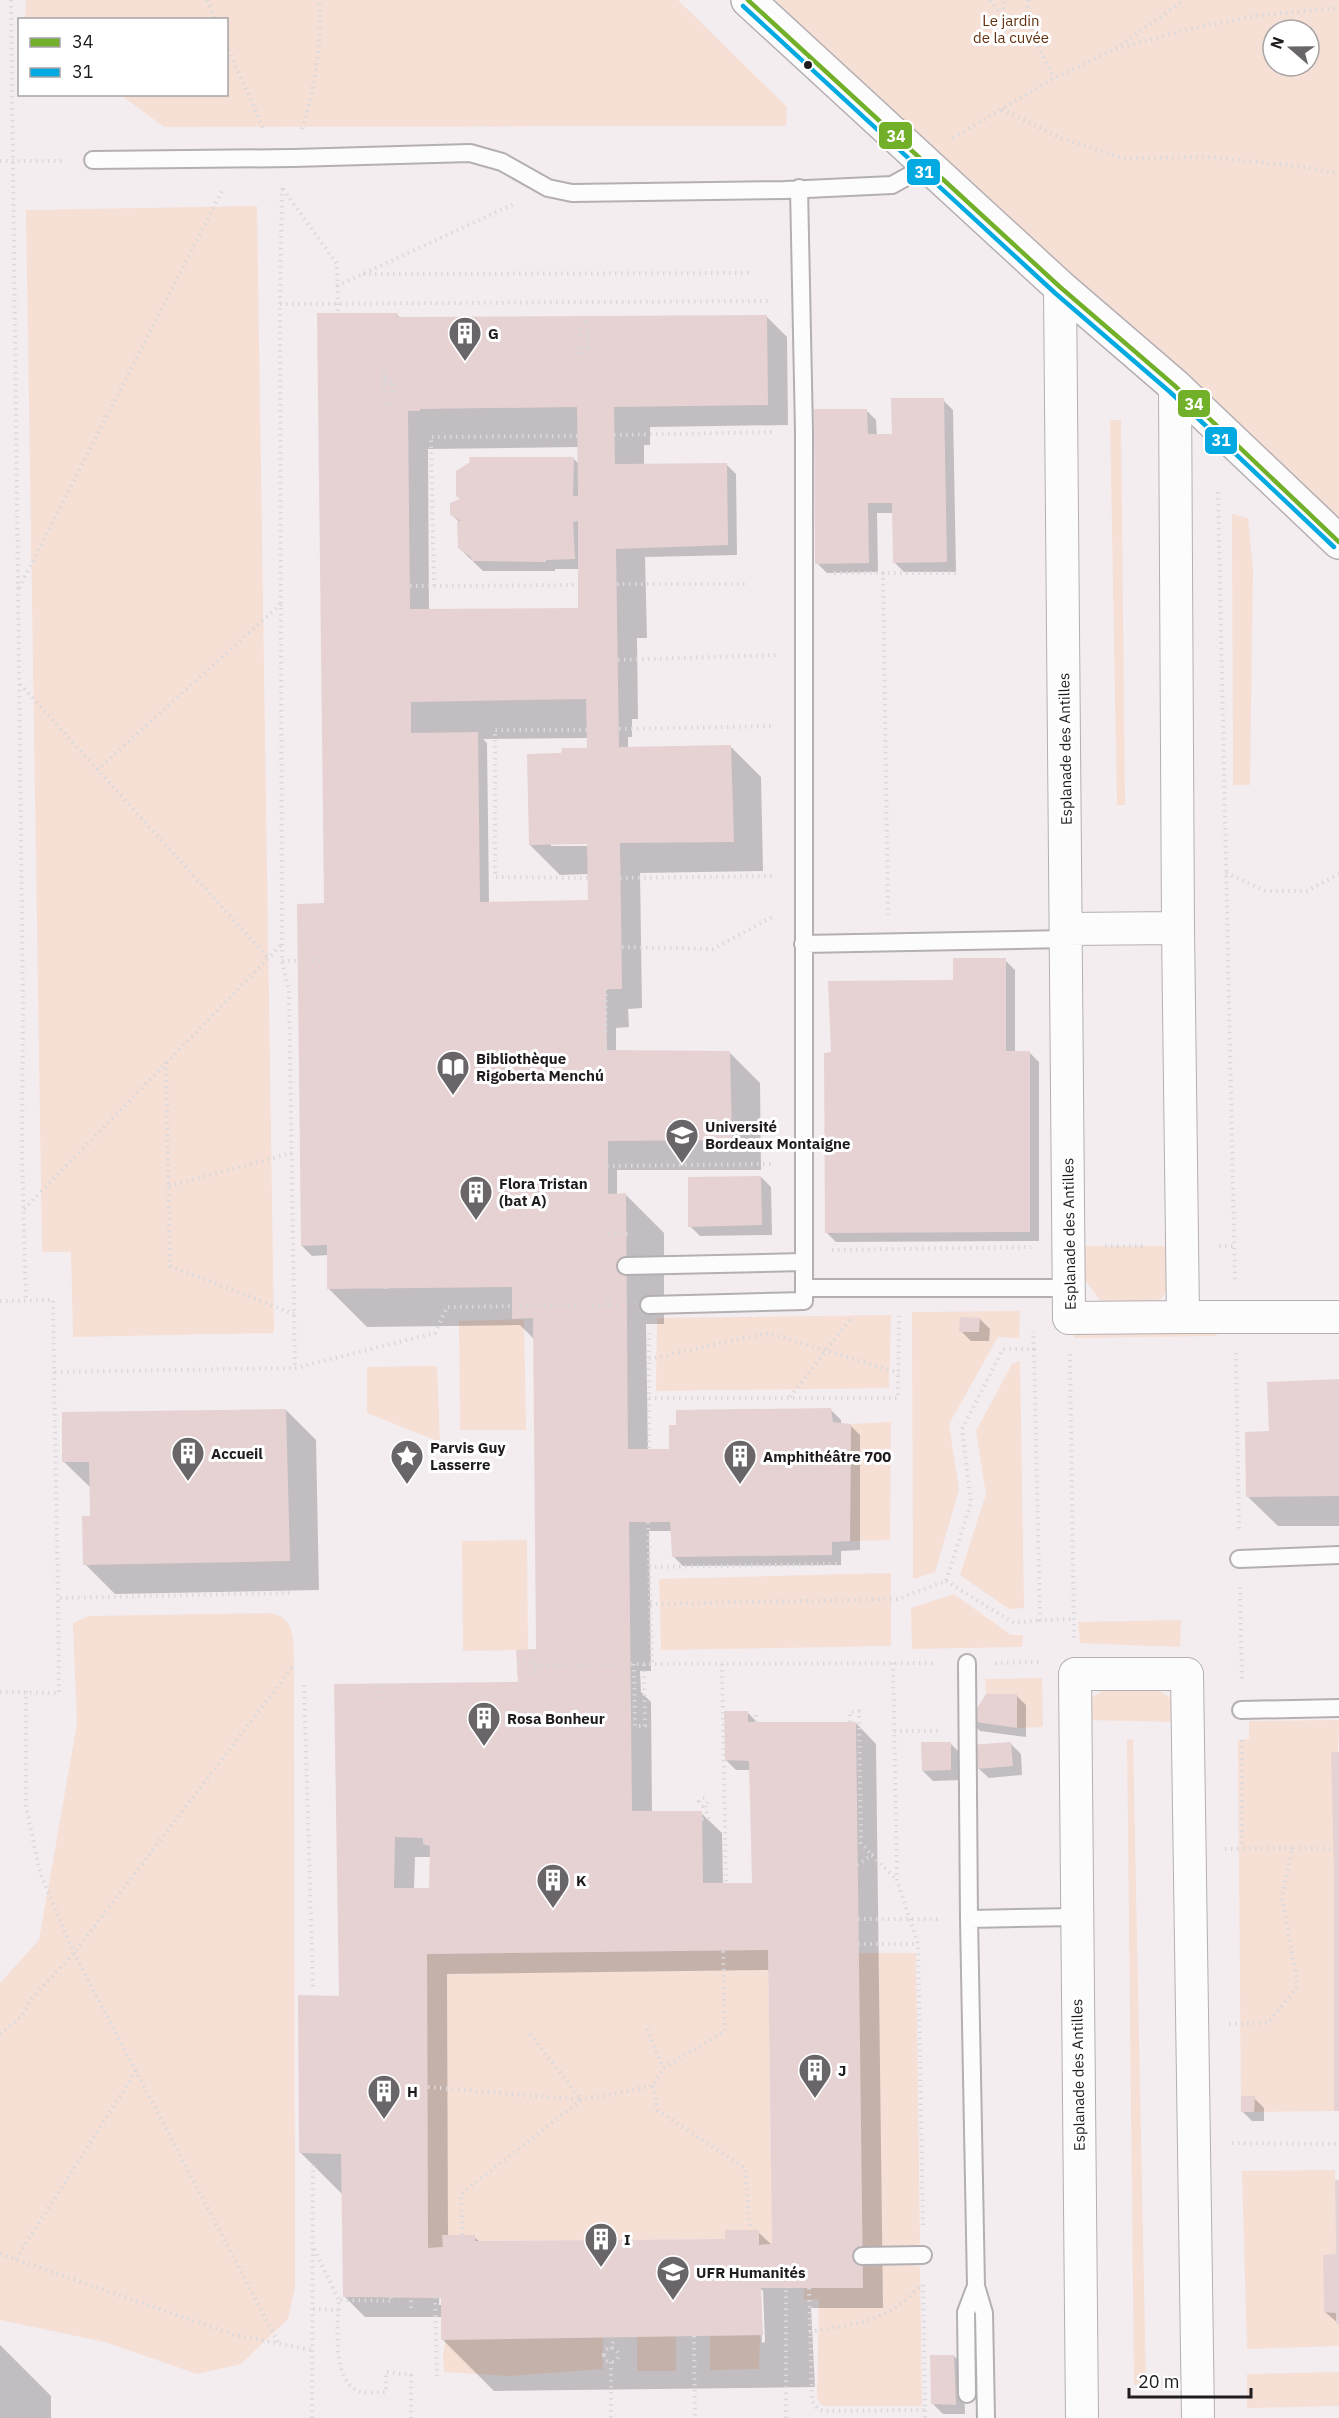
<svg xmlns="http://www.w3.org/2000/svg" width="1339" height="2418" font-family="'IBM Plex Sans',sans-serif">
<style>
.green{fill:#f6dfd5;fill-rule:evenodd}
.shadow{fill:#0003;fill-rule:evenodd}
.building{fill:#e6d2d3;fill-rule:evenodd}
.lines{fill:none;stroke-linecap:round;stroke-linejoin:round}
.lane-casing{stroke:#b4afb2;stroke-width:20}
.street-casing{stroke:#b4afb2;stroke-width:34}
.secondary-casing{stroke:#b4afb2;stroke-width:36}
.path{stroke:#dbd9db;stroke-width:4;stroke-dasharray:1.5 4.5;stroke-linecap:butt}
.lane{stroke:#fdfcfd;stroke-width:16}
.street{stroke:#fdfcfd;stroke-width:32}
.secondary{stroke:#fdfcfd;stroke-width:33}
.bus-1-casing{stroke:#fff;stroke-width:9}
.bus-2-casing{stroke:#fff;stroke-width:9}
.bus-1{stroke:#72b029;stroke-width:4.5}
.bus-2{stroke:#02aae1;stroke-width:4.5}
.bus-dot{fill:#201c1e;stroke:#fff;stroke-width:2}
.labels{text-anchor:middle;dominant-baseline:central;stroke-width:6;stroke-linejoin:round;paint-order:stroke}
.park-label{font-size:15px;fill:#63300f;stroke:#fff}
.poi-label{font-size:15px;font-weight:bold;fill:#201c1e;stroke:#fff;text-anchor:start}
.street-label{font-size:15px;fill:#201c1e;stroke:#fff}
.line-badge{stroke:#fff;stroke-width:2}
.badge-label{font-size:16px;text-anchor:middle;font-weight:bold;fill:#fff}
</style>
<rect width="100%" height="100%" fill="#f3edf0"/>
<path class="green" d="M 26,0 L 678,0 L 787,107 L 786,126 L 164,127 L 121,95 L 226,94 L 226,20 L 25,19 Z
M 775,0 L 1339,0 L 1339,529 L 918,139 ZM 1273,30 L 1309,30 L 1309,66 L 1273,66 Z
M 257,206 L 274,1333 L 73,1337 L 71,1252 L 42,1252 L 26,210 Z
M 1110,420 L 1121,420 L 1125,805 L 1117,805 Z
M 1232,514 L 1248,518 L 1253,569 L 1250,785 L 1233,785 Z
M 1082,1246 L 1176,1246 L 1175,1278 L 1161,1299 L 1129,1310 L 1100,1300 L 1083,1277 Z
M 1020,1311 L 1019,1338 L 998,1337 L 949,1424 L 959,1490 L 935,1572 L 913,1579 L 912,1312 Z
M 891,1315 L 889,1388 L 656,1391 L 657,1318 Z
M 524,1319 L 526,1430 L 460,1430 L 459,1321 Z
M 1216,1323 L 1217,1336 L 1074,1338 L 1074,1325 Z
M 1020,1361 L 1024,1608 L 1009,1609 L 960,1575 L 986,1494 L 976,1431 L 1012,1364 Z
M 437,1366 L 440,1442 L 367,1413 L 367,1367 Z
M 891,1422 L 890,1540 L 850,1541 L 851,1424 Z
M 527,1540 L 528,1650 L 463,1651 L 462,1541 Z
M 891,1573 L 891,1646 L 661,1650 L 659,1579 Z
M 954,1594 L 1011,1635 L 1023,1635 L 1022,1647 L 912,1649 L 911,1608 Z
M 270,1613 C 297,1617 293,1643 294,1665 L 295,2287 L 288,2319 L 241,2364 L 197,2374 L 105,2342 L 0,2320 L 0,1983 L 39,1940 L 77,1724 L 73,1623 L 89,1616 Z
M 1181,1620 L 1180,1647 L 1080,1643 L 1078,1622 Z
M 1042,1678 L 1043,1727 L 1017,1728 L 1017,1694 L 986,1694 L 985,1679 Z
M 1111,1686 L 1154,1687 L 1178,1703 L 1181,1722 L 1084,1720 L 1091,1698 Z
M 1339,1720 L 1334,1875 L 1334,2111 L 1241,2112 L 1238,1740 L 1249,1739 L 1249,1721 Z
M 1133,1739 L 1146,2385 L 1134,2385 L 1127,1740 Z
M 768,1950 L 772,2244 L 759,2245 L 759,2230 L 726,2230 L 725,2239 L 475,2241 L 475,2235 L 443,2235 L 443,2247 L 428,2248 L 427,1954 Z
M 858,1953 L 916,1953 L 920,2243 L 916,2246 L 862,2247 Z
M 1335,2170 L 1336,2254 L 1323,2255 L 1324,2312 L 1336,2313 L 1336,2323 L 1339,2323 L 1339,2346 L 1247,2349 L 1242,2171 Z
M 916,2265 L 920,2267 L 922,2406 L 824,2406 L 820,2404 L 817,2397 L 819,2299 L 804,2300 L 804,2288 L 863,2288 L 862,2266 Z
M 760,2335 L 759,2369 L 710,2370 L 710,2336 Z
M 637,2336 L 676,2336 L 676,2371 L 637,2371 Z
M 603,2337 L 603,2369 L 509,2376 L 444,2372 L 443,2354 L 446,2340 Z
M 1339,2372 L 1339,2406 L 1247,2408 L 1247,2374 Z"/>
<path class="shadow" d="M 397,315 L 401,318 L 766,316 L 787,337 L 788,425 L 650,427 L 650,445 L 644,445 L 644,465 L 726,464 L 736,474 L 737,555 L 645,557 L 647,638 L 637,638 L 638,719 L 632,719 L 632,737 L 628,737 L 628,749 L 731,747 L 761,777 L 763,871 L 640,873 L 642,1008 L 628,1009 L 629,1027 L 616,1028 L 616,1052 L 730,1053 L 760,1083 L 761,1170 L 617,1170 L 617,1195 L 626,1195 L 664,1233 L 664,1324 L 646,1324 L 648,1450 L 671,1450 L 831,1410 L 841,1420 L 841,1424 L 850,1425 L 860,1435 L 860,1550 L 841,1551 L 841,1565 L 683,1566 L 673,1556 L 672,1531 L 649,1531 L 651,1671 L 640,1671 L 641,1692 L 651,1702 L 652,1813 L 701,1813 L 722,1833 L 723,1884 L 754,1884 L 751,1770 L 736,1770 L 726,1760 L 747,1712 L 757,1722 L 856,1723 L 876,1744 L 883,2308 L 811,2308 L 815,2387 L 494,2391 L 442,2339 L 442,2317 L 365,2317 L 344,2296 L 343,2195 L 300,2152 L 340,2000 L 336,1685 L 519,1683 L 538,1652 L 534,1339 L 520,1325 L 367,1327 L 328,1288 L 328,1255 L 312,1256 L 302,1246 L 325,904 ZM 579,447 L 579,464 L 574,459 L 452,515 L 460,523 L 459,548 L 483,571 L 555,571 L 555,569 L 579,569 L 580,610 L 429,611 L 428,449 ZM 588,738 L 588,749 L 563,755 L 530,845 L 560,875 L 589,874 L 590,904 L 489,903 L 487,743 L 483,739 ZM 551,843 L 589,843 L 589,846 L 551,846 ZM 415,1857 L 431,1857 L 430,1889 L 414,1889 ZM 770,1970 L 773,2246 L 758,2232 L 726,2240 L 480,2242 L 474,2237 L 448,2236 L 447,1974 ZM 440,2270 L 442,2305 L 439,2305 ZM 760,2290 L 763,2290 L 765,2342 L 762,2343 Z
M 943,400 L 953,410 L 956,572 L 904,572 L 894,562 L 894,513 L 877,513 L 878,572 L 827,573 L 817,563 L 866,410 L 876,420 L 877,436 L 890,436 Z
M 1005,960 L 1015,970 L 1015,1052 L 1029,1052 L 1039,1062 L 1039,1241 L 836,1242 L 826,1232 L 832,1054 L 954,982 Z
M 761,1177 L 771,1187 L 772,1235 L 700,1236 L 690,1226 Z
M 980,1319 L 990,1329 L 989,1341 L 971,1341 L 961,1331 Z
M 1339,1380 L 1339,1526 L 1278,1526 L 1247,1496 L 1271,1433 Z
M 286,1410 L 316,1440 L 319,1590 L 115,1594 L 85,1564 L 91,1518 L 91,1488 L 63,1461 Z
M 1016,1695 L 1026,1705 L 1026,1737 L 980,1731 L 970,1721 Z
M 950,1743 L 960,1753 L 960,1780 L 933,1781 L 923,1771 Z
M 1011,1744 L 1021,1754 L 1022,1775 L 989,1778 L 978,1768 Z
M 1254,2098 L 1264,2108 L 1264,2121 L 1252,2121 L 1242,2111 Z
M 1339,2182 L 1339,2324 L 1325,2312 L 1337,2255 Z
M 0,2345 L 51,2396 L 51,2418 L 0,2418 Z
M 954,2356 L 964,2366 L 965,2414 L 943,2414 L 933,2404 Z"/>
<path class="building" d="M 317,313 L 398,313 L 397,317 L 767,315 L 768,405 L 614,407 L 615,464 L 727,463 L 728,545 L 616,549 L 619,747 L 731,745 L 734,842 L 620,843 L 622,989 L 606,989 L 607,1050 L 730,1051 L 732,1140 L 608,1141 L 608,1194 L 626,1193 L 628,1449 L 669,1449 L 669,1425 L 676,1425 L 676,1410 L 831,1408 L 833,1422 L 851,1424 L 850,1541 L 832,1542 L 832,1555 L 672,1557 L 670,1522 L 629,1522 L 632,1811 L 702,1811 L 703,1883 L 752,1883 L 749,1761 L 725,1760 L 724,1711 L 748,1711 L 748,1722 L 856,1722 L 863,2288 L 761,2288 L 763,2335 L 441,2340 L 441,2298 L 343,2297 L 341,2154 L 299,2153 L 298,1995 L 339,1996 L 334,1684 L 518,1682 L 516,1650 L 536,1649 L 533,1318 L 512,1319 L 512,1287 L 327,1289 L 327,1245 L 301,1246 L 297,904 L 324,903 ZM 577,407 L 578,496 L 573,496 L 574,457 L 469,457 L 470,462 L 456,471 L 456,496 L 460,499 L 450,503 L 450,515 L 461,521 L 457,522 L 458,548 L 471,557 L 472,561 L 546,562 L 546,560 L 575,559 L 573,522 L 578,521 L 578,608 L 410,609 L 408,411 L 420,411 L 420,409 ZM 586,699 L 587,748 L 562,748 L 561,753 L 527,754 L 529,845 L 587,844 L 588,900 L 480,902 L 478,732 L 411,733 L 411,702 ZM 395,1837 L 423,1838 L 423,1844 L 430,1846 L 429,1888 L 394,1888 ZM 768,1950 L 772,2244 L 759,2245 L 759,2230 L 725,2230 L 725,2239 L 475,2241 L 475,2235 L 442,2235 L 443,2247 L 428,2248 L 427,1954 Z
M 891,398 L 944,398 L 947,562 L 893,563 L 892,503 L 868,503 L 869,563 L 815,564 L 814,409 L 867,409 L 868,434 L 892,434 Z
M 953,958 L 1006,958 L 1006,1051 L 1030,1051 L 1030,1232 L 825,1233 L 824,1053 L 831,1052 L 828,981 L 953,980 Z
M 761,1176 L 762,1225 L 688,1227 L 688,1177 Z
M 960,1317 L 980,1318 L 979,1332 L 959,1332 Z
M 1339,1379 L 1339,1496 L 1246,1497 L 1245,1432 L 1269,1431 L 1267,1382 Z
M 286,1409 L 290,1561 L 83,1565 L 82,1516 L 90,1516 L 89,1462 L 62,1462 L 62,1412 Z
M 986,1694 L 1017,1694 L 1017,1728 L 969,1721 Z
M 921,1742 L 951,1742 L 951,1770 L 922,1771 Z
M 1011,1742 L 1013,1766 L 977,1769 L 969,1745 Z
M 1331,1752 L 1339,1752 L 1339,2111 L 1334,2111 L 1334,1875 Z
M 1241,2096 L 1255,2096 L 1254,2112 L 1241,2112 Z
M 1335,2180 L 1339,2180 L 1339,2323 L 1336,2323 L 1336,2313 L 1324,2312 L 1323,2255 L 1336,2254 Z
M 930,2355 L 954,2355 L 956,2405 L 931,2404 Z"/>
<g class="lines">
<defs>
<path id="lane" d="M 93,160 L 293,158 L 470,153 L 502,162 L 548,188 L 572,193 L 785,190 L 892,185 L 928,165
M 799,188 L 804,431 L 804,1288
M 803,944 L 1066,939
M 626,1266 L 804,1262
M 649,1305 L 804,1301 L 804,1288 L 1069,1288
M 1239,1559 L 1339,1555
M 967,1663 L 969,1919 L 976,2286 L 984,2313 L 986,2418
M 1241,1710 L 1339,1708
M 969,1919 L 1076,1917
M 862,2256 L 923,2255
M 967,2394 L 966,2312 L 976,2286"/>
<path id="street" d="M 1060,287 L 1069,1318 L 1183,1317 L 1178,928 L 1175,386
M 1066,929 L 1178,928
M 1183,1317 L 1339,1317
M 1082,2418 L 1075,1674 L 1187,1674 L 1198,2418"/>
<path id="secondary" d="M 748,0 L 1060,287 L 1175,386 L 1339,542"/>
</defs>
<use href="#lane" class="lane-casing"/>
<use href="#street" class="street-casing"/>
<use href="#secondary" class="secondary-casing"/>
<path class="path" d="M 11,0 L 23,1001 L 22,1154 L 26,1300
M 207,0 L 216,20
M 990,0 L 1024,44 L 1036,42 L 1054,78
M 1029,0 L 1026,14 L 1036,42
M 1002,15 L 1005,0
M 226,44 L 263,128
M 1116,49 L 1189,29 L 1260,15 L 1339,8
M 1002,109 L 1060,138 L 1123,158 L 1208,157 L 1305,167 L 1339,174
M 302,129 C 315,88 322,44 319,0
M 953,138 L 1054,78 L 1114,50 L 1184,0
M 0,161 L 65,161
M 282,188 L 280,304 L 282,961 L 289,991 L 295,1368
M 283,189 L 337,264 L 338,313
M 363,274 L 749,273
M 337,286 L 516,203
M 280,304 L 771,301
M 579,354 L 581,321 L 588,321 L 588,348 L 581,348 L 581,355
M 384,372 L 385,405 L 393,405 L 393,381 L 384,381 L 385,372
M 614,435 L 775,432
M 1218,492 L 1235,1280
M 883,572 L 888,915
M 834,573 L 956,573
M 617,584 L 749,584
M 410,586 L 434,586 L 431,437 L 578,436
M 434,586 L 578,585
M 19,588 L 223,189
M 618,660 L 776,655
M 20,684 L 268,958
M 619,729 L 774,726
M 587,730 L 495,730 L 495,877 L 588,878
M 97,770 L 281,604
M 1226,873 L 1266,891 L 1307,891 L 1339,874
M 620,878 L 776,876
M 622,947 L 713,949 L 774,916
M 282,961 L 324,960
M 605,1050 L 606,989
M 166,1062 L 170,1266 L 294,1314
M 607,1166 L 775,1164
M 169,1186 L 292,1153
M 24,1209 L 281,945
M 608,1234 L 628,1234
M 1105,1246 L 1145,1246
M 1219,1246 L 1234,1246
M 832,1250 L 1031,1247
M 385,1288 L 385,1289
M 0,1301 L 53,1300 L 54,1372 L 295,1368 L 435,1333 L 447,1307 L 621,1305
M 608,1305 L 608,1290
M 1034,1349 L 1040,1620 L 1074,1619
M 1236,1353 L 1239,1529
M 1070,1354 L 1074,1638
M 649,1359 L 768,1333 L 899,1373
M 54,1372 L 58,1598
M 790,1397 L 851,1318
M 649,1398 L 898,1398 L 899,1316
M 649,1448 L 649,1333
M 648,1522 L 652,1664
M 649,1567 L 840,1564
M 946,1581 L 1014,1623 L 1040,1620
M 1240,1587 L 1242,1682
M 650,1604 L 898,1599 L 946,1581 L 971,1503 L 962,1429 L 1003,1349 L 1034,1349 L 1033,1331
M 517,1662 L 536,1661 L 536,1672 L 517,1672
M 893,1663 L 897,1880 L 918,1944 L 923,2226
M 995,1663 L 1042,1662
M 634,1664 L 635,1726 L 645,1726 L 644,1664
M 722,1664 L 726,1883
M 535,1666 L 634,1664 L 937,1663
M 304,1685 L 313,1987
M 26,1691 L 26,1806 L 40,1873 L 74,1953 L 279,2344
M 0,1692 L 59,1693 L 58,1598 L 291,1593
M 381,1699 L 381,1683
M 756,1715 L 756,1722
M 850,1722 L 850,1712 L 859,1711 L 861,1843 L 872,1855
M 894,1731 L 939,1731
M 1242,1740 L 1242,1848
M699 1802a4 4 0 1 1 8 0a4 4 0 1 1-8 0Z
M 702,1819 L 708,1819 L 705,1805
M 1225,1849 L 1292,1848
M 857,1865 L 872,1855 L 896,1879
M 858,1919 L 941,1919
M 858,1944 L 918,1944
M 1229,2024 L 1268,2023 L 1298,1986 L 1282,1898 L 1292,1848 L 1333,1849
M 647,2029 L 663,2068
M 0,2034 L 22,2016 L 31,1999 L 74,1953 L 294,1665
M 530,2034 L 581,2099
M 653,2086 L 658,2111 L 745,2168 L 750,2230
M 428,2087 L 581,2100
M 1232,2143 L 1339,2144
M 462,2235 L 461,2194 L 581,2100 L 653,2086 L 663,2068 L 725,2031 L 723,1950
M 314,2249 L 339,2300
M 0,2254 L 235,2335 L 312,2350
M 16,2259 L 136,2071
M 809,2288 L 812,2401 L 818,2409 L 825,2411 L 925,2410 L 923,2284
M 391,2297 L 392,2301 L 339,2300 C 338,2326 330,2384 362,2392 C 369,2393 378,2392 386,2392 L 386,2372 L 411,2375 L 411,2418
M 435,2297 L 437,2376
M 411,2308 L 411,2298
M 313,2309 L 338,2310
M 809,2332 C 853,2324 891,2322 921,2284
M 694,2336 L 695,2418
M604 2355a7 7 0 1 1 14 0a7 7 0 1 1-14 0Z
M 611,2349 L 614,2337
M 611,2362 L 611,2418
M 925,2410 L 925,2418
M 312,2418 L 313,2165
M 786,2418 L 786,2288"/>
<use href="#lane" class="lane"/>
<use href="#street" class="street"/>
<use href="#secondary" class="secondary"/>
<defs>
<path id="bus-1" d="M 748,0 L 1060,287 L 1175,386 L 1339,542"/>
<path id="bus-2" d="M 743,6 L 1055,293 L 1170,392 L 1334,547"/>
</defs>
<use href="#bus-1" class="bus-1-casing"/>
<use href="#bus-2" class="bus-2-casing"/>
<use href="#bus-1" class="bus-1"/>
<use href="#bus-2" class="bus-2"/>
</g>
<defs>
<symbol id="building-pin" viewBox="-11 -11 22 30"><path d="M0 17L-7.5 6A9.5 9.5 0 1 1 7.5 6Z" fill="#6a6568" stroke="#fff"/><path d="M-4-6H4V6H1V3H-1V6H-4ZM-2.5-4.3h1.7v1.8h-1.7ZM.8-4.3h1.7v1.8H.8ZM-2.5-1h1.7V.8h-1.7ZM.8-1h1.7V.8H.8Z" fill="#fff"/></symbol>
<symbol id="library-pin" viewBox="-11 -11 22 30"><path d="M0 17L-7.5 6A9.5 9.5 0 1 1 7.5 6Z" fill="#6a6568" stroke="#fff"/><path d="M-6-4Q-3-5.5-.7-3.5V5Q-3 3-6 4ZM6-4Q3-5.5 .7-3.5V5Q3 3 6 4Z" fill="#fff"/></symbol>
<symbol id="university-pin" viewBox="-11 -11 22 30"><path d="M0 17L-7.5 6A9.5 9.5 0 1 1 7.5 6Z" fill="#6a6568" stroke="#fff"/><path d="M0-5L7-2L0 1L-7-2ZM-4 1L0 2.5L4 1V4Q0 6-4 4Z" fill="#fff"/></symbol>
<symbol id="sight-pin" viewBox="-11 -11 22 30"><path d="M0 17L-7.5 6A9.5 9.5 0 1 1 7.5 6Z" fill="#6a6568" stroke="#fff"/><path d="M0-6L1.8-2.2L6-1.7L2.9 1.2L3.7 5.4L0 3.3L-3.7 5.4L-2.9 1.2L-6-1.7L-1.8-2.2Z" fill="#fff"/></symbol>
</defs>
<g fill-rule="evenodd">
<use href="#building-pin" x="446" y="314" width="38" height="52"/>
<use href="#library-pin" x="434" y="1048" width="38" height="52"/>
<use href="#university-pin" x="663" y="1116" width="38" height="52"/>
<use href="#building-pin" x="457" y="1173" width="38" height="52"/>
<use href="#building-pin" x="169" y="1434" width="38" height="52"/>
<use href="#sight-pin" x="388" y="1437" width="38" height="52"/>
<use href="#building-pin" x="721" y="1437" width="38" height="52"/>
<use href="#building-pin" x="465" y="1699" width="38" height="52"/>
<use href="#building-pin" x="534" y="1861" width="38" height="52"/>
<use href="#building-pin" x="796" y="2051" width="38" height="52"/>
<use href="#building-pin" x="365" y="2072" width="38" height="52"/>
<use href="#building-pin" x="582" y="2220" width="38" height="52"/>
<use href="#university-pin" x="654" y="2253" width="38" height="52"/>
</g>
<circle class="bus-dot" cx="808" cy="65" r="5"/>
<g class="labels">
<g class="park-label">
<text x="1011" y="20">Le jardin<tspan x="1011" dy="17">de la cuvée</tspan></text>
</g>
<g class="poi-label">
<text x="488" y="333">G</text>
<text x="476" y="1058">Bibliothèque<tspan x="476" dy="17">Rigoberta Menchú</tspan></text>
<text x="705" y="1126">Université<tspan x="705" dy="17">Bordeaux Montaigne</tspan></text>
<text x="499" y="1183">Flora Tristan<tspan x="499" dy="17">(bat A)</tspan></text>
<text x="430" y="1447">Parvis Guy<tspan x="430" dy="17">Lasserre</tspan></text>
<text x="211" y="1453">Accueil</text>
<text x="763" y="1456">Amphithéâtre 700</text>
<text x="507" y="1718">Rosa Bonheur</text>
<text x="576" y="1880">K</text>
<text x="838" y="2070">J</text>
<text x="407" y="2091">H</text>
<text x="624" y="2239">I</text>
<text x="696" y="2272">UFR Humanités</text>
</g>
<g class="street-label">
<text transform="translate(1065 749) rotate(-91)">Esplanade des Antilles</text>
<text transform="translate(1069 1234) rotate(-91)">Esplanade des Antilles</text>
<text transform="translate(1078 2075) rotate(-91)">Esplanade des Antilles</text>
</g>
</g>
<g class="line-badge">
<rect x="878" y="121" width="35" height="29" rx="6" fill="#72b029"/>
<rect x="906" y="158" width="35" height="28" rx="6" fill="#02aae1"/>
<rect x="1177" y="389" width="34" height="29" rx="6" fill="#72b029"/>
<rect x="1204" y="426" width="34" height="29" rx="6" fill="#02aae1"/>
</g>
<g class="badge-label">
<text x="896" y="142">34</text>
<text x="924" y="178">31</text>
<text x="1194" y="410">34</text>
<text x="1221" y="446">31</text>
</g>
<rect x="18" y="18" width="210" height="78" fill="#ffffff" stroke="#a6a4a5" stroke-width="1.5"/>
<rect x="30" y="38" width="30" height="9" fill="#72b029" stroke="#a6a4a5" stroke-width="1.5"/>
<text x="72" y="48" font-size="18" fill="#201c1e">34</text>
<rect x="30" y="68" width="30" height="9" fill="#02aae1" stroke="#a6a4a5" stroke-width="1.5"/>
<text x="72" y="78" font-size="18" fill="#201c1e">31</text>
<g transform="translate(1291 48) rotate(290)"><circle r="28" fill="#ffffff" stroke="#a6a4a5" stroke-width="1.5"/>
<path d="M0-4.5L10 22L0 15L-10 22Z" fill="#6a6568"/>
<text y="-9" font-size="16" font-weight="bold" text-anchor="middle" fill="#201c1e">N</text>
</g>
<path d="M1129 2388v9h122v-9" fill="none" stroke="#201c1e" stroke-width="3"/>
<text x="1138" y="2388" font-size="18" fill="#201c1e" stroke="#ffffff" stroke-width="4.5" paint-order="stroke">20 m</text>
</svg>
